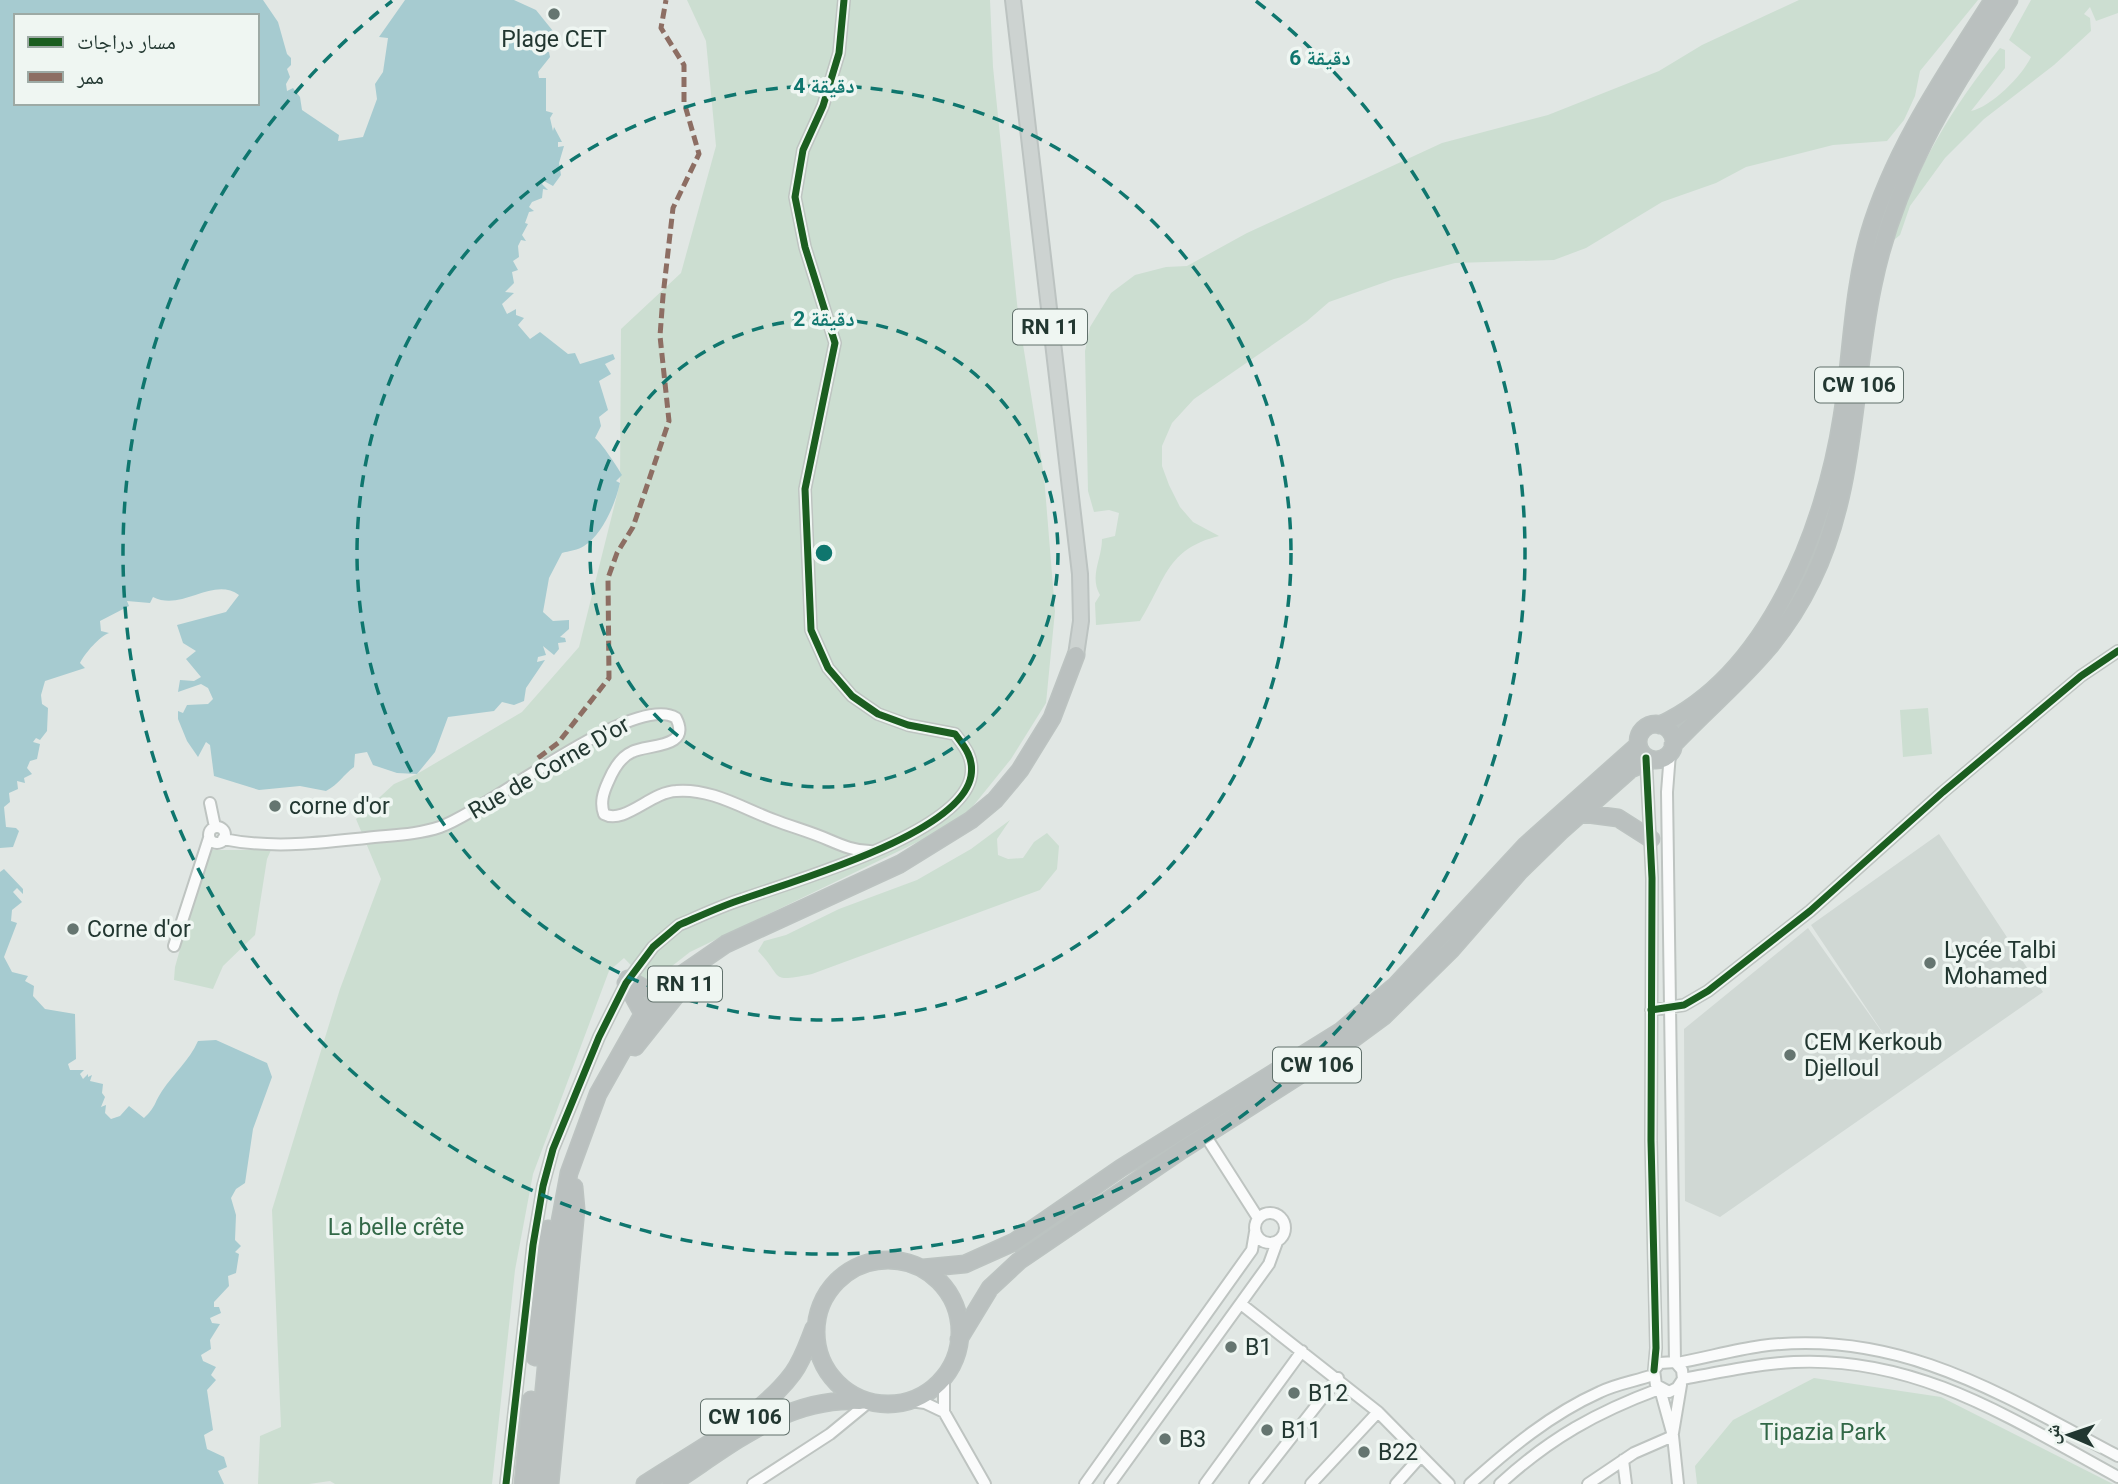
<svg xmlns="http://www.w3.org/2000/svg" width="2118" height="1484" font-family="Roboto,'Noto Naskh Arabic',sans-serif">
<style>
.built{fill:#d0d8d4}
.green{fill:#ccded1}
.water{fill:#a6cbd0;fill-rule:evenodd}
.lines{fill:none;stroke-linecap:round;stroke-linejoin:round}
.minor-casing{stroke:#bec4c1;stroke-width:14}
.major-casing{stroke:#bcc3c1;stroke-width:18}
.highway-casing{stroke:#bcc3c1;stroke-width:19}
.minor{stroke:#fafbfb;stroke-width:10}
.major{stroke:#cdd3d1;stroke-width:14}
.highway{stroke:#bac0bf;stroke-width:16}
.quiet{stroke:#8d6e63;stroke-width:5;stroke-dasharray:10 5;stroke-linecap:butt}
.cycleway-casing{stroke:#eff6f2;stroke-width:11}
.cycleway{stroke:#1b5e20;stroke-width:7}
.ring{fill:none;stroke:#0f766e;stroke-width:3.5;stroke-dasharray:12 9}
.poi-dot{fill:#657570;stroke:#eff6f2;stroke-width:2.5}
.labels{text-anchor:middle;dominant-baseline:central;stroke-width:7;stroke-linejoin:round;paint-order:stroke}
.shield{fill:#eff6f2;stroke:#60706b;stroke-width:2}
.shield-label{font-size:21px;font-weight:bold;fill:#223731}
.poi-label{font-size:23px;fill:#223731;stroke:#eff6f2;text-anchor:start}
.street-label{font-size:23px;fill:#223731;stroke:#eff6f2}
.park-label{font-size:23px;fill:#326847;stroke:#eff6f2}
.centre{fill:#0f766e;stroke:#eff6f2;stroke-width:3.5}
.ring-label{font-size:21px;text-anchor:middle;font-weight:bold;fill:#0f766e;stroke:#eff6f2;stroke-width:7;stroke-linejoin:round;paint-order:stroke}
</style>
<rect width="100%" height="100%" fill="#e1e7e4"/>
<path class="built" d="M 1939,834 L 2043,992 L 1720,1217 L 1685,1201 L 1684,1029 L 1808,928 L 1889,1042 L 1811,925 Z"/>
<path class="green" d="M 687,0 L 990,0 L 993,67 L 1018,313 L 1044,476 L 1055,611 L 1046,703 L 1011,759 L 961,821 L 690,952 L 649,984 L 624,958 L 609,971 L 533,1174 L 515,1270 L 492,1484 L 335,1484 L 330,1481 L 309,1484 L 258,1484 L 260,1436 L 281,1427 L 272,1210 L 340,989 L 381,879 L 356,819 L 394,784 L 417,774 L 522,712 L 579,647 L 620,483 L 621,329 L 681,273 L 716,146 L 706,41 Z
M 1799,0 L 1978,0 L 1920,71 L 1915,96 L 1904,120 L 1887,141 L 1833,145 L 1746,167 L 1716,183 L 1662,202 L 1586,248 L 1554,260 L 1455,263 L 1394,279 L 1329,302 L 1307,321 L 1194,399 L 1172,423 L 1162,446 L 1162,466 L 1169,485 L 1180,507 L 1193,522 L 1219,536 C 1166,549 1166,580 1140,621 L 1096,625 L 1095,603 L 1100,595 C 1089,576 1102,559 1102,539 L 1115,536 L 1119,513 L 1109,510 L 1094,512 L 1088,491 L 1085,351 L 1090,327 L 1111,293 L 1135,275 L 1166,267 L 1187,266 L 1247,233 L 1442,143 L 1548,115 L 1659,71 L 1702,45 Z
M 2031,0 L 2118,0 L 2118,13 L 2096,21 L 2090,7 L 2084,14 L 2090,18 L 2091,31 L 2054,65 L 1984,119 L 1945,158 L 1910,206 L 1900,235 L 1894,240 C 1914,169 1954,105 2000,48 L 2005,50 L 2005,68 L 1971,111 C 1991,107 2022,76 2031,57 L 2009,40 Z
M 1928,708 L 1932,754 L 1903,757 L 1900,710 Z
M 1010,820 L 997,839 L 998,855 L 1008,859 L 1023,858 L 1034,842 L 1047,833 L 1059,846 L 1057,869 L 1040,890 L 812,974 C 768,983 784,978 758,951 L 764,941 L 786,935 L 839,909 L 917,880 L 971,849 Z
M 208,850 L 271,850 L 267,859 L 255,935 L 223,966 L 213,989 L 174,980 L 175,967 Z
M 1814,1378 L 1941,1397 L 2113,1484 L 1697,1484 L 1695,1466 L 1733,1420 Z"/>
<path class="water" d="M 0,0 L 263,0 L 278,22 L 287,54 L 291,58 L 291,65 L 287,69 L 290,77 L 286,84 L 287,91 L 293,88 L 300,97 L 302,110 L 339,135 L 338,141 L 363,137 L 377,99 L 375,84 L 383,72 L 388,38 L 379,37 L 405,0 L 514,0 L 536,10 L 557,36 L 542,39 L 542,51 L 549,52 L 550,57 L 538,72 L 539,78 L 546,78 L 546,111 L 553,113 L 550,118 L 553,131 L 554,127 L 562,142 L 558,142 L 558,147 L 564,146 L 559,163 L 561,175 L 553,186 L 544,181 L 542,184 L 548,190 L 543,189 L 542,198 L 532,202 L 529,207 L 534,211 L 529,212 L 525,223 L 528,224 L 522,235 L 526,241 L 521,240 L 518,246 L 519,257 L 513,261 L 518,270 L 512,272 L 514,283 L 505,292 L 514,293 L 502,304 L 507,314 L 516,309 L 516,315 L 524,318 L 518,325 L 530,339 L 540,332 L 568,354 L 575,353 L 580,364 L 613,354 L 615,359 L 605,364 L 611,374 L 599,381 L 608,410 L 599,417 L 601,426 L 595,438 C 601,442 618,468 622,475 L 616,481 L 620,483 C 615,505 602,535 584,546 C 579,550 568,551 562,553 L 549,578 L 543,612 L 553,621 L 569,620 L 569,629 L 560,637 L 565,638 L 566,642 L 558,643 L 559,649 L 554,655 L 543,646 L 546,655 L 538,657 L 537,662 L 545,660 L 526,688 L 524,701 L 514,705 L 502,702 L 494,711 L 448,717 L 435,752 L 417,774 L 397,773 L 373,765 L 367,752 L 355,754 L 354,767 C 343,775 339,784 326,791 L 300,786 L 259,790 L 214,776 L 210,745 L 206,742 L 198,757 L 187,741 L 178,719 L 178,711 L 183,713 L 187,705 L 208,704 L 213,699 L 208,688 L 201,684 L 178,692 L 180,680 L 194,681 L 201,677 L 186,659 L 196,651 L 183,643 L 177,625 L 226,612 L 239,595 C 213,576 182,612 153,597 L 150,603 L 127,601 L 129,606 L 100,621 L 101,631 L 109,633 C 100,636 85,653 80,663 L 85,668 L 45,681 L 41,695 L 42,704 L 48,708 L 47,731 L 40,740 L 36,738 L 33,742 L 40,744 L 37,759 L 30,761 L 27,768 L 32,774 L 24,778 L 25,783 L 17,781 L 18,789 L 9,793 L 10,802 L 4,807 L 6,827 L 16,828 L 19,831 L 13,847 L 0,848 ZM 16,16 L 257,16 L 257,103 L 16,103 Z
M 4,869 L 23,889 L 23,894 L 17,888 L 13,892 L 22,902 L 12,910 L 11,921 L 17,923 L 4,957 L 12,972 L 28,976 L 25,981 L 34,986 L 33,996 L 45,1009 L 75,1014 L 76,1059 L 68,1064 L 70,1070 L 84,1070 L 80,1074 L 83,1079 L 88,1074 L 88,1077 L 92,1075 L 90,1081 L 103,1084 L 102,1093 L 105,1097 L 101,1107 L 106,1105 L 105,1113 L 111,1119 L 120,1116 L 129,1106 L 144,1118 C 156,1107 154,1103 162,1091 C 174,1073 189,1061 198,1041 L 216,1040 L 267,1063 L 272,1077 L 253,1129 L 245,1183 L 236,1189 L 231,1198 L 236,1215 L 235,1240 L 241,1246 L 235,1252 L 239,1254 L 236,1273 L 228,1276 L 229,1286 L 214,1302 L 214,1307 L 219,1307 L 221,1313 L 210,1318 L 212,1323 L 220,1324 L 210,1340 L 211,1349 L 201,1355 L 203,1361 L 216,1367 L 211,1375 L 216,1380 L 207,1390 L 213,1430 L 204,1435 L 207,1449 L 224,1457 L 227,1467 L 218,1471 L 224,1484 L 0,1484 L 0,872 Z"/>
<g class="lines">
<defs>
<path id="minor" d="M 1670,753 L 1667,792 L 1675,1362
M 1646,758 L 1652,878 L 1651,1141 L 1656,1348 L 1654,1370
M 210,803 L 215,827
M209 835a8 8 0 1 1 16 0a8 8 0 1 1-16 0Z
M 223,839 C 272,849 318,843 366,838 C 391,835 416,835 440,827 C 488,810 635,691 676,718 C 692,749 647,744 632,752 C 620,757 613,770 608,782 C 603,793 600,803 604,814 C 624,825 651,792 676,791 C 711,788 742,808 774,820 C 792,827 811,832 829,840 C 843,846 855,851 870,851
M 174,946 L 209,838
M 1651,1010 L 1684,1005 L 1708,991 L 1810,911 L 1943,792 L 2081,676 L 2118,651
M 1205,1135 L 1258,1218
M1255 1228a15 15 0 1 1 30 0a15 15 0 1 1-30 0Z
M 1241,1304 L 1378,1412 L 1449,1484
M 1677,1363 C 1705,1358 1733,1350 1761,1346 C 1898,1328 2003,1395 2118,1456
M 944,1377 L 944,1412 L 985,1484
M 1683,1379 L 1682,1370 L 1675,1362 L 1660,1363 L 1654,1370 L 1656,1385 L 1669,1392 L 1677,1388 L 1683,1379 C 1720,1372 1757,1364 1794,1362 C 1919,1356 2013,1420 2118,1477
M 1660,1389 L 1673,1436 L 1678,1484
M 910,1401 L 925,1403 L 944,1412
M 1673,1433 L 1681,1385
M 1623,1460 L 1626,1484
M 506,1484 L 533,1245 L 543,1186 L 553,1149 L 599,1037 L 626,983 L 653,947 L 679,925 C 700,916 721,906 743,899 C 793,881 961,834 971,776 C 974,758 965,747 955,734 L 908,725 L 878,714 L 852,696 L 828,668 L 811,630 L 805,489 L 835,343 L 805,247 L 795,197 L 803,150 L 823,106 L 839,53 L 844,0
M 753,1484 L 830,1434 L 869,1402
M 1085,1484 L 1252,1250 L 1255,1232
M 1110,1484 L 1269,1264 L 1277,1242
M 1205,1484 L 1302,1351
M 1255,1484 L 1338,1378
M 1311,1484 L 1378,1412
M 1396,1484 L 1421,1456
M 1470,1484 C 1510,1448 1551,1414 1600,1392 C 1616,1384 1636,1381 1653,1375
M 1500,1484 C 1550,1438 1597,1412 1659,1389
M 1588,1484 L 1634,1453 L 1673,1436"/>
<path id="major" d="M 1013,0 L 1080,574 L 1081,621 L 1076,655"/>
<path id="highway" d="M1638 742a18 18 0 1 1 36 0a18 18 0 1 1-36 0Z
M 1660,725 C 1769,674 1825,527 1842,417 C 1852,355 1852,294 1869,234 C 1894,149 1946,74 1993,0
M 1673,745 C 1728,687 1776,655 1812,580 C 1857,488 1852,383 1873,285 C 1896,173 1949,94 2009,0
M 1580,813 L 1618,818 L 1651,839
M 628,979 L 645,989 L 672,983
M 626,983 L 643,1014 L 642,1022
M 635,1047 L 682,988
M816 1332a72 72 0 1 1 144 0a72 72 0 1 1-144 0Z
M 923,1268 L 965,1264 L 1014,1242 L 1121,1168 L 1341,1031 L 1396,985 L 1526,845 L 1638,745
M 959,1339 L 990,1288 L 1019,1261 L 1182,1150 L 1331,1055 L 1384,1016 L 1451,950 L 1519,872 L 1560,832 L 1631,769 L 1652,760
M 535,1357 L 548,1229
M 523,1484 L 531,1400
M 535,1484 L 560,1221 L 569,1173 L 598,1094 L 643,1014 L 681,975 L 726,944 L 900,864 L 971,820 L 995,800 L 1020,770 L 1052,718 L 1076,655
M 550,1484 L 576,1209 L 574,1187
M 645,1484 C 692,1453 760,1418 793,1373 C 803,1359 808,1343 814,1328
M 671,1484 C 730,1446 787,1396 860,1401"/>
</defs>
<use href="#minor" class="minor-casing"/>
<use href="#major" class="major-casing"/>
<use href="#highway" class="highway-casing"/>
<use href="#minor" class="minor"/>
<use href="#major" class="major"/>
<use href="#highway" class="highway"/>
<path class="quiet" d="M 538,758 L 558,743 L 609,678 L 608,578 L 617,553 L 633,527 L 669,421 L 660,336 L 663,296 L 673,208 L 699,154 L 684,102 L 684,65 L 661,28 L 666,0"/>
<defs>
<path id="cycleway" d="M 1646,758 L 1652,878 L 1651,1141 L 1656,1348 L 1654,1370
M 1651,1010 L 1684,1005 L 1708,991 L 1810,911 L 1943,792 L 2081,676 L 2118,651
M 506,1484 L 533,1245 L 543,1186 L 553,1149 L 599,1037 L 626,983 L 653,947 L 679,925 C 700,916 721,906 743,899 C 793,881 961,834 971,776 C 974,758 965,747 955,734 L 908,725 L 878,714 L 852,696 L 828,668 L 811,630 L 805,489 L 835,343 L 805,247 L 795,197 L 803,150 L 823,106 L 839,53 L 844,0"/>
</defs>
<use href="#cycleway" class="cycleway-casing"/>
<use href="#cycleway" class="cycleway"/>
</g>
<g class="ring">
<circle cx="824" cy="553" r="234"/>
<circle cx="824" cy="553" r="467"/>
<path d="M1256 1A701 701 0 1 1 392 1"/>
</g>
<g class="poi-dot">
<circle cx="554" cy="14" r="7"/>
<circle cx="275" cy="806" r="7"/>
<circle cx="73" cy="929" r="7"/>
<circle cx="1930" cy="963" r="7"/>
<circle cx="1790" cy="1055" r="7"/>
<circle cx="1231" cy="1347" r="7"/>
<circle cx="1294" cy="1393" r="7"/>
<circle cx="1267" cy="1430" r="7"/>
<circle cx="1165" cy="1439" r="7"/>
<circle cx="1364" cy="1452" r="7"/>
</g>
<g class="labels">
<g class="shield">
<rect x="1013" y="309.5" width="74" height="35" rx="5"/>
<rect x="1815" y="367.5" width="88" height="35" rx="5"/>
<rect x="648" y="966.5" width="74" height="35" rx="5"/>
<rect x="1273" y="1047.5" width="88" height="35" rx="5"/>
<rect x="701" y="1399.5" width="88" height="35" rx="5"/>
</g>
<g class="shield-label">
<text x="1050" y="327">RN 11</text>
<text x="1859" y="385">CW 106</text>
<text x="685" y="984">RN 11</text>
<text x="1317" y="1065">CW 106</text>
<text x="745" y="1417">CW 106</text>
</g>
<g class="poi-label">
<text x="554" y="39" text-anchor="middle">Plage CET</text>
<text x="289" y="806">corne d'or</text>
<text x="87" y="929">Corne d'or</text>
<text x="1944" y="950">Lycée Talbi<tspan x="1944" dy="26">Mohamed</tspan></text>
<text x="1804" y="1042">CEM Kerkoub<tspan x="1804" dy="26">Djelloul</tspan></text>
<text x="1245" y="1347">B1</text>
<text x="1308" y="1393">B12</text>
<text x="1281" y="1430">B11</text>
<text x="1179" y="1439">B3</text>
<text x="1378" y="1452">B22</text>
</g>
<g class="street-label">
<text transform="translate(549 768) rotate(-30)">Rue de Corne D'or</text>
</g>
<g class="park-label">
<text x="396" y="1227">La belle crête</text>
<text x="1823" y="1432">Tipazia Park</text>
</g>
</g>
<circle cx="824" cy="553" r="10" class="centre"/>
<g class="ring-label">
<text x="1320" y="65">6 دقيقة</text>
<text x="824" y="93">4 دقيقة</text>
<text x="824" y="326">2 دقيقة</text>
</g>
<rect x="14" y="14" width="245" height="91" fill="#eff6f2" stroke="#9daaa5" stroke-width="2"/>
<rect x="28" y="37" width="35" height="10" fill="#1b5e20" stroke="#9daaa5" stroke-width="2"/>
<text x="77" y="49" font-size="21" fill="#223731">مسار دراجات</text>
<rect x="28" y="72" width="35" height="10" fill="#8d6e63" stroke="#9daaa5" stroke-width="2"/>
<text x="77" y="84" font-size="21" fill="#223731">ممر</text>
<g transform="translate(2069 1435) rotate(272)" stroke="#eff6f2" stroke-width="5" paint-order="stroke">
<path d="M0-5L12 26L0 18L-12 26Z" fill="#223731"/>
<text y="-10" font-size="19" font-weight="bold" text-anchor="middle" fill="#223731">ش</text>
</g>
</svg>
